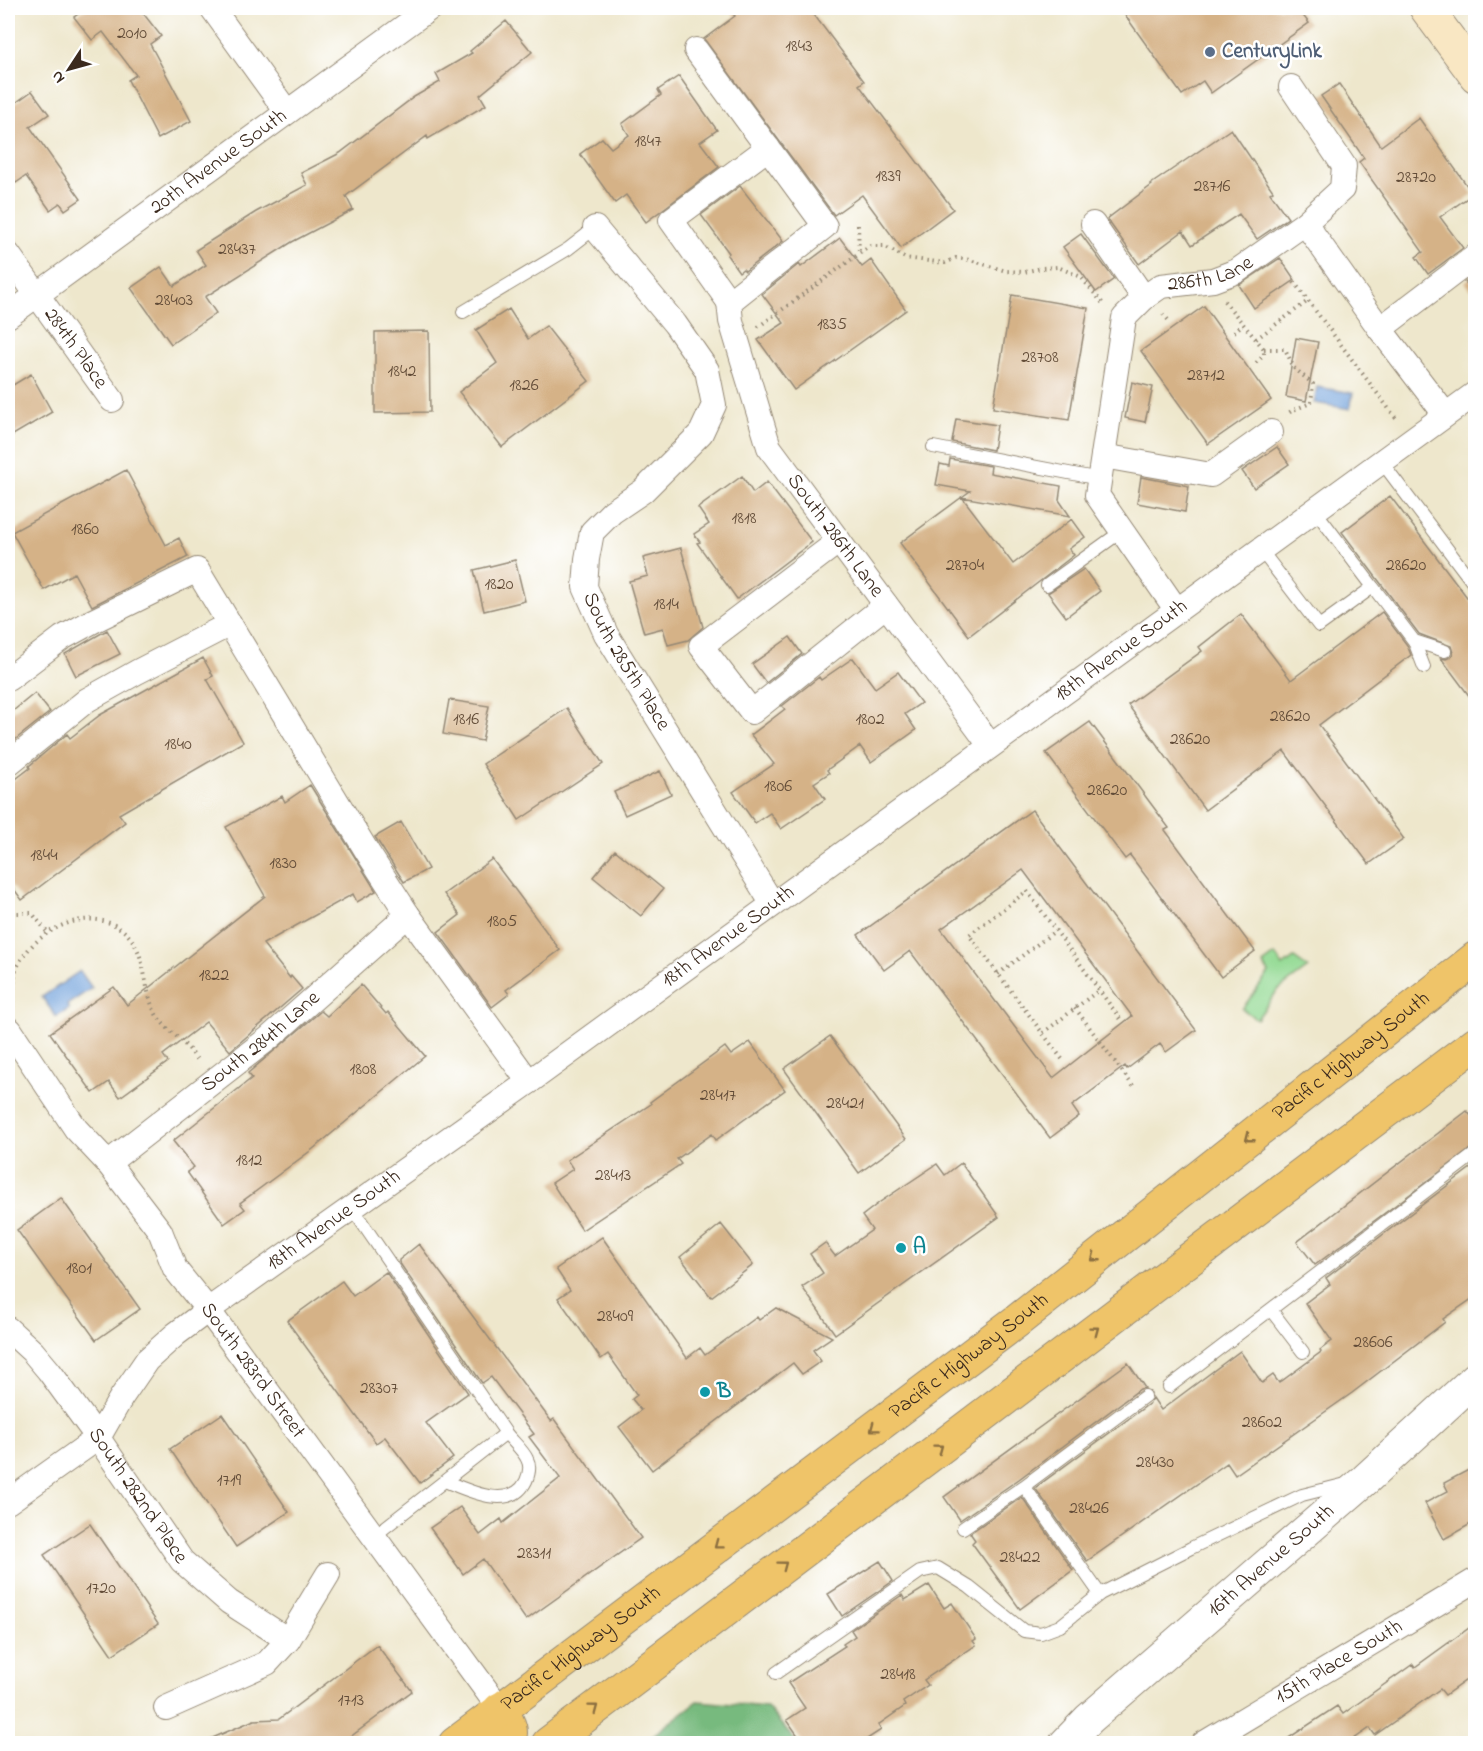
<svg xmlns="http://www.w3.org/2000/svg" width="1483" height="1751" font-family="'Indie Flower',sans-serif">
<style>
.green{fill:#94da94;stroke:#688259;stroke-width:1.5}
.forest{fill:#77ba7e;stroke:#59724e;stroke-width:1.5}
.water{fill:#70a0da;stroke:#56657c;stroke-width:1.5}
.building{fill:#d5b287;fill-rule:evenodd}
.lines{fill:none;stroke-linecap:round;stroke-linejoin:round}
.service-casing{stroke:#948875;stroke-width:14}
.minor-casing{stroke:#948875;stroke-width:26}
.tertiary-casing{stroke:#948875;stroke-width:34}
.secondary-casing{stroke:#948875;stroke-width:35}
.primary-casing{stroke:#948875;stroke-width:35}
.path{stroke:#948875;stroke-width:4;stroke-dasharray:1.5 4.5;stroke-linecap:butt}
.service{stroke:#fff;stroke-width:12}
.minor{stroke:#fff;stroke-width:24}
.tertiary{stroke:#fff;stroke-width:32}
.secondary{stroke:#f9e7c3;stroke-width:33}
.primary{stroke:#efc469;stroke-width:33}
.oneway{stroke:#8c6f40}
.service-dot{fill:#5c6f8a;stroke:#fff;stroke-width:2}
.culture-dot{fill:#0f9aa8;stroke:#fff;stroke-width:2}
.labels{text-anchor:middle;dominant-baseline:central;stroke-width:5;stroke-linejoin:round;paint-order:stroke}
.number-label{font-size:18px;fill:#624c38}
.service-label{font-size:21px;font-weight:bold;fill:#4e5e75;stroke:#fff;text-anchor:start}
.street-label{font-size:21px;fill:#3b2a1e;stroke:#fff}
.culture-label{font-size:21px;font-weight:bold;fill:#0d838f;stroke:#fff;text-anchor:start}
</style>
<rect width="100%" height="100%" fill="#fff"/>
<filter id="ink" filterUnits="userSpaceOnUse"><feTurbulence type="fractalNoise" baseFrequency=".0167" numOctaves="2"/><feDisplacementMap in="SourceGraphic" scale="12" xChannelSelector="R" yChannelSelector="G"/><feConvolveMatrix kernelMatrix="1 2 1 2 8 2 1 2 1" color-interpolation-filters="sRGB"/></filter>
<filter id="wash" filterUnits="userSpaceOnUse"><feTurbulence type="fractalNoise" baseFrequency=".008" numOctaves="4" result="noise"/><feDisplacementMap in="SourceGraphic" scale="24" xChannelSelector="R" yChannelSelector="G"/><feGaussianBlur stdDeviation="1.35" result="paint"/><feColorMatrix in="noise" values="0 0 0 0 0 0 0 0 0 0 0 0 0 0 0 0 0 1.4 0 .05"/><feComposite in="paint" operator="in"/></filter>
<g filter="url(#wash)">
<rect width="100%" height="100%" fill="#eee7cc"/>
<path class="green" d="M 1275,955 L 1283,966 L 1294,958 L 1308,968 L 1277,991 L 1257,1019 L 1242,1009 L 1269,973 L 1263,964 Z"/>
<path class="forest" d="M 698,1701 L 767,1707 L 797,1743 L 643,1743 Z"/>
<path class="water" d="M 1317,387 L 1353,393 L 1350,409 L 1314,403 Z
M 80,971 L 92,988 L 67,1005 L 69,1009 L 56,1017 L 42,997 Z"/>
<g id="blocks">
<path class="building" d="M 87,8 L 139,8 L 161,36 L 150,44 L 191,121 L 158,139 L 128,80 L 136,75 L 103,32 L 92,40 L 74,17 Z
M 728,8 L 809,8 L 864,81 L 859,85 L 953,209 L 901,248 L 862,195 L 834,215 L 704,39 L 735,16 Z
M 1120,8 L 1297,8 L 1309,23 L 1211,93 L 1203,81 L 1182,95 Z
M 506,21 L 532,52 L 480,95 L 486,105 L 428,139 L 427,136 L 346,196 L 353,210 L 292,242 L 205,297 L 216,313 L 171,344 L 131,288 L 161,267 L 174,286 L 206,265 L 196,250 L 256,212 L 307,185 L 301,173 L 340,153 L 414,97 L 440,82 L 436,74 L 472,53 L 470,51 Z
M 679,76 L 717,130 L 700,142 L 719,167 L 646,222 L 626,195 L 615,203 L 580,154 L 602,138 L 611,148 L 629,135 L 622,124 L 661,95 L 658,90 Z
M 1339,84 L 1381,146 L 1419,118 L 1473,194 L 1440,217 L 1463,248 L 1428,274 L 1416,257 L 1423,252 L 1359,162 L 1364,158 L 1321,96 Z
M 32,91 L 49,114 L 30,127 L 81,199 L 65,210 L 60,203 L 50,210 L 26,176 L 16,183 L 8,170 L 8,96 L 14,104 Z
M 1231,129 L 1273,191 L 1270,193 L 1288,218 L 1257,239 L 1239,214 L 1192,245 L 1183,231 L 1139,264 L 1107,219 L 1152,185 L 1151,184 Z
M 740,186 L 783,241 L 745,271 L 743,269 L 739,272 L 727,255 L 729,253 L 701,215 Z
M 1081,234 L 1114,279 L 1096,292 L 1063,247 Z
M 840,238 L 862,267 L 871,260 L 906,310 L 794,390 L 758,340 L 784,323 L 762,294 L 799,264 L 801,267 Z
M 1280,258 L 1295,280 L 1254,308 L 1239,285 Z
M 1476,274 L 1476,295 L 1475,295 L 1465,282 Z
M 1012,295 L 1088,308 L 1069,420 L 993,408 Z
M 1204,306 L 1271,400 L 1208,444 L 1141,351 Z
M 509,309 L 528,339 L 546,326 L 589,381 L 502,447 L 459,392 L 497,363 L 476,330 Z
M 429,331 L 430,412 L 375,413 L 375,332 Z
M 1296,338 L 1318,342 L 1306,401 L 1286,397 Z
M 31,374 L 52,412 L 8,438 L 8,388 Z
M 1132,382 L 1153,387 L 1145,422 L 1125,418 Z
M 956,419 L 997,425 L 993,450 L 952,442 Z
M 1277,447 L 1289,464 L 1254,488 L 1242,471 Z
M 950,459 L 991,466 L 990,473 L 1061,486 L 1059,500 L 1070,516 L 962,497 L 1013,564 L 1072,519 L 1085,537 L 1069,549 L 1074,555 L 969,636 L 900,543 L 970,491 L 936,485 L 940,464 L 949,466 Z
M 126,470 L 166,545 L 179,538 L 188,557 L 92,606 L 74,573 L 44,590 L 12,532 Z
M 742,476 L 753,493 L 767,482 L 812,542 L 737,599 L 697,543 L 700,542 L 694,534 L 709,524 L 698,508 Z
M 1141,477 L 1189,486 L 1185,512 L 1137,503 Z
M 1390,496 L 1476,609 L 1476,705 L 1441,658 L 1446,659 L 1451,657 L 1453,653 L 1451,646 L 1419,634 L 1342,532 Z
M 681,548 L 703,627 L 688,640 L 668,645 L 663,628 L 644,633 L 629,581 L 648,576 L 643,558 Z
M 515,560 L 525,601 L 484,611 L 474,570 Z
M 1084,569 L 1100,591 L 1066,617 L 1048,593 Z
M 1382,612 L 1407,645 L 1411,655 L 1319,725 L 1404,839 L 1369,864 L 1284,751 L 1205,810 L 1128,705 L 1202,651 L 1199,647 L 1241,614 L 1291,680 Z
M 107,630 L 120,654 L 76,676 L 65,654 Z
M 790,637 L 802,654 L 766,683 L 752,664 Z
M 203,658 L 213,676 L 207,679 L 243,742 L 119,814 L 125,822 L 22,900 L 8,881 L 8,785 L 30,768 L 29,766 L 67,734 L 70,738 L 100,715 Z
M 853,658 L 875,688 L 898,672 L 921,703 L 905,714 L 916,730 L 871,762 L 860,746 L 827,770 L 829,773 L 814,783 L 825,799 L 781,829 L 770,813 L 755,823 L 733,792 L 774,764 L 751,735 L 785,709 L 782,706 L 819,677 L 821,680 Z
M 35,693 L 50,712 L 11,743 L 8,738 L 8,715 Z
M 449,700 L 489,706 L 482,741 L 443,734 Z
M 567,708 L 603,764 L 519,820 L 483,764 Z
M 1090,722 L 1169,828 L 1165,830 L 1255,951 L 1221,977 L 1130,855 L 1125,859 L 1046,753 Z
M 660,771 L 671,794 L 625,815 L 614,792 Z
M 310,785 L 376,891 L 357,902 L 353,894 L 263,944 L 290,978 L 291,976 L 302,989 L 230,1051 L 206,1022 L 163,1055 L 168,1062 L 120,1097 L 109,1082 L 93,1093 L 50,1033 L 114,987 L 127,1005 L 265,896 L 226,827 L 282,796 L 285,802 Z
M 1032,810 L 1196,1030 L 1166,1052 L 1160,1044 L 1127,1069 L 1125,1066 L 1072,1106 L 1079,1116 L 1050,1138 L 910,951 L 884,970 L 858,935 ZM 1023,870 L 1132,1016 L 1053,1078 L 941,929 Z
M 401,822 L 428,869 L 404,882 L 375,837 Z
M 615,850 L 663,889 L 641,916 L 593,877 Z
M 492,859 L 560,950 L 506,990 L 509,994 L 492,1007 L 438,932 L 460,915 L 444,894 Z
M 361,985 L 386,1014 L 388,1012 L 425,1056 L 313,1149 L 240,1203 L 245,1209 L 224,1224 L 187,1172 L 194,1167 L 173,1141 L 252,1078 L 248,1073 L 321,1011 L 327,1016 Z
M 830,1036 L 906,1139 L 859,1173 L 784,1069 Z
M 750,1042 L 785,1090 L 716,1140 L 712,1134 L 677,1159 L 681,1164 L 582,1230 L 552,1183 L 573,1169 L 567,1160 L 651,1104 L 650,1102 L 725,1047 L 731,1055 Z
M 1467,1111 L 1476,1122 L 1476,1145 L 1315,1265 L 1297,1242 Z
M 961,1163 L 999,1217 L 835,1334 L 802,1287 L 823,1273 L 810,1254 L 825,1243 L 835,1256 L 872,1230 L 862,1216 L 880,1202 L 937,1164 L 945,1175 Z
M 1476,1164 L 1476,1296 L 1443,1319 L 1445,1322 L 1352,1393 L 1235,1475 L 1227,1463 L 1087,1561 L 1035,1488 L 1150,1403 L 1153,1398 L 1161,1410 L 1240,1351 L 1262,1383 L 1273,1375 L 1279,1383 L 1321,1352 L 1320,1350 L 1332,1341 L 1305,1303 L 1330,1284 L 1326,1278 Z
M 61,1198 L 140,1309 L 96,1340 L 17,1230 Z
M 721,1224 L 753,1265 L 711,1297 L 680,1257 Z
M 602,1237 L 687,1358 L 700,1348 L 705,1355 L 757,1317 L 759,1320 L 776,1308 L 832,1337 L 813,1350 L 821,1361 L 802,1374 L 793,1363 L 652,1470 L 619,1427 L 641,1410 L 632,1399 L 637,1395 L 608,1354 L 601,1359 L 558,1298 L 570,1290 L 556,1269 Z
M 419,1244 L 551,1421 L 554,1419 L 641,1538 L 526,1620 L 483,1559 L 463,1574 L 430,1528 L 460,1507 L 480,1535 L 501,1519 L 503,1523 L 560,1478 L 529,1437 L 534,1434 L 491,1377 L 482,1383 L 399,1262 L 399,1260 Z
M 386,1272 L 468,1393 L 426,1423 L 453,1458 L 420,1483 L 385,1437 L 376,1443 L 287,1321 L 342,1281 L 353,1296 Z
M 1128,1363 L 1145,1388 L 1140,1389 L 1019,1479 L 960,1520 L 944,1497 Z
M 222,1414 L 289,1512 L 236,1547 L 170,1449 Z
M 1476,1466 L 1476,1521 L 1444,1539 L 1425,1503 L 1448,1491 L 1444,1483 Z
M 1022,1497 L 1073,1570 L 1020,1609 L 972,1543 L 975,1540 L 970,1533 Z
M 90,1524 L 158,1624 L 112,1655 L 44,1555 Z
M 880,1561 L 893,1581 L 842,1616 L 828,1594 Z
M 929,1585 L 944,1608 L 952,1603 L 976,1639 L 973,1641 L 976,1645 L 924,1680 L 928,1685 L 903,1702 L 905,1706 L 878,1725 L 881,1730 L 861,1743 L 803,1743 L 787,1720 L 805,1708 L 788,1683 L 845,1646 L 843,1644 L 855,1636 L 851,1630 L 902,1595 L 905,1600 Z
M 1476,1623 L 1476,1673 L 1445,1695 L 1440,1689 L 1375,1735 L 1370,1728 L 1348,1743 L 1281,1743 L 1337,1706 L 1343,1714 L 1413,1664 L 1415,1667 Z
M 377,1645 L 412,1691 L 342,1743 L 201,1743 L 254,1720 L 279,1719 Z"/>
</g>
</g>
<g filter="url(#ink)">
<use href="#blocks" fill-opacity="0" stroke="#948875" stroke-width="1.5"/>
<g class="lines">
<defs>
<path id="service" d="M 463,312 L 568,249 L 595,228
M 933,447 L 1100,479
M 1381,461 L 1476,587
M 1260,549 L 1319,626 L 1373,587 L 1314,509
M 1047,585 L 1122,531
M 1373,587 L 1414,641 L 1424,667
M 1414,641 L 1445,651
M 352,1208 L 506,1433 C 512,1441 523,1450 527,1459 C 531,1466 529,1474 526,1481 C 511,1512 467,1490 445,1481
M 1271,1310 L 1303,1352
M 1169,1387 L 1476,1153
M 963,1528 L 1024,1486
M 374,1536 L 506,1433
M 1100,1594 L 1024,1486 L 1145,1396
M 776,1673 L 920,1572 L 938,1568 L 969,1587 L 1024,1631 L 1041,1633 L 1060,1626 L 1100,1594 L 1191,1548 L 1302,1495 L 1346,1484"/>
<g id="minor">
<path d="M 212,8 L 287,112"/>
<path id="s1" d="M 696,50 L 825,226 L 729,302 L 731,321 L 769,447 L 990,745"/>
<path d="M 1291,87 L 1344,166 L 1342,189 L 1305,223"/>
<path d="M 1093,224 L 1144,298"/>
<path id="s2" d="M 595,228 L 675,324 L 707,370 L 714,405 L 701,433 L 643,491 L 612,512 L 592,532 L 587,559 L 585,587 L 606,634 L 772,903"/>
<path id="s3" d="M 8,254 L 112,400"/>
<path d="M 729,302 L 671,220 L 768,148"/>
<path id="s4" d="M 8,316 L 430,8"/>
<path d="M 1380,329 L 1476,256"/>
<path d="M 1103,456 L 1211,475 L 1271,432"/>
<path d="M 839,541 L 701,646 L 752,712 L 886,605"/>
<path id="s5" d="M 1176,609 L 1097,495 L 1124,318 L 1144,298 L 1161,286 L 1213,280 L 1237,271 L 1305,223 L 1380,329 L 1445,414"/>
<path d="M 8,679 L 62,638 L 93,621 L 197,570 L 368,853 L 408,915 L 529,1082"/>
<path d="M 8,764 L 87,700 L 137,672 L 230,624"/>
<path id="s6" d="M 10,1030 L 76,1129 L 108,1163 L 160,1231 L 175,1269 L 208,1310 L 500,1709"/>
<path id="s7" d="M 108,1163 L 269,1038 L 408,915"/>
<path id="s8" d="M 8,1329 L 33,1352 L 49,1371 L 98,1438 L 182,1561 L 229,1602 L 288,1640"/>
<path id="s9" d="M 8,1502 L 98,1438 L 121,1398 L 147,1360 L 176,1334 L 208,1310 L 529,1082 L 1476,393"/>
<path d="M 166,1708 L 267,1663 L 288,1640 L 328,1574"/>
<path id="s10" d="M 1203,1744 L 1476,1580"/>
</g>
<g id="tertiary">
<path id="s11" d="M 1065,1744 L 1089,1719 L 1365,1480 L 1476,1378"/>
</g>
<path id="secondary" d="M 1426,8 L 1476,76"/>
<g id="primary">
<path d="M 500,1709 C 507,1721 516,1732 506,1744"/>
<path id="s12" d="M 455,1744 L 1017,1321 L 1476,958"/>
<path d="M 548,1744 L 1476,1043"/>
</g>
</defs>
<use href="#service" class="service-casing"/>
<use href="#minor" class="minor-casing"/>
<use href="#tertiary" class="tertiary-casing"/>
<use href="#secondary" class="secondary-casing"/>
<use href="#primary" class="primary-casing"/>
<path class="path" d="M 858,225 L 859,253
M 1294,282 L 1398,421
M 1224,301 L 1264,349 L 1264,355 L 1254,365
M 1163,314 L 1170,322
M 758,327 L 870,246 L 884,246 L 905,258 L 945,263 L 956,258 L 970,260 L 1006,271 L 1024,272 L 1041,268 L 1058,267 L 1081,277 L 1104,305
M 1234,332 L 1243,324
M 1256,339 L 1308,301
M 1264,349 L 1285,349 L 1294,368 L 1313,384 L 1311,403 L 1293,410 L 1287,414
M 8,907 L 14,913 L 32,913 L 47,932
M 998,974 L 1055,931
M 13,1007 C 15,996 13,980 16,970 C 31,931 91,901 126,933 C 148,954 142,989 156,1014 C 163,1026 175,1034 184,1044 C 190,1049 194,1056 199,1062
M 1075,1008 L 1133,1086
M 1043,1033 L 1099,990
M 1062,1059 L 969,935 L 1027,891 L 1121,1020"/>
<use href="#service" class="service"/>
<use href="#minor" class="minor"/>
<use href="#tertiary" class="tertiary"/>
<use href="#secondary" class="secondary"/>
<use href="#primary" class="primary"/>
</g>
<defs><path id="oneway-chevron" d="M-2-3.5L2.5 0L-2 3.5" fill="none" stroke-width="1.6" stroke-linecap="round" stroke-linejoin="round" transform="scale(1.5)"/></defs>
<g class="oneway">
<use href="#oneway-chevron" transform="translate(1249 1138) rotate(142)"/>
<use href="#oneway-chevron" transform="translate(1095 1258) rotate(142)"/>
<use href="#oneway-chevron" transform="translate(1095 1330) rotate(-37)"/>
<use href="#oneway-chevron" transform="translate(874 1428) rotate(143)"/>
<use href="#oneway-chevron" transform="translate(939 1448) rotate(-37)"/>
<use href="#oneway-chevron" transform="translate(718 1545) rotate(143)"/>
<use href="#oneway-chevron" transform="translate(783 1565) rotate(-37)"/>
<use href="#oneway-chevron" transform="translate(594 1708) rotate(-37)"/>
</g>
</g>
<circle class="service-dot" cx="1210" cy="52" r="6"/>
<g class="culture-dot">
<circle cx="901" cy="1248" r="6"/>
<circle cx="705" cy="1392" r="6"/>
</g>
<g class="labels">
<g class="number-label">
<text x="132" y="34">2010</text>
<text x="799" y="47">1843</text>
<text x="648" y="142">1847</text>
<text x="888" y="177">1839</text>
<text x="1416" y="178">28720</text>
<text x="1212" y="187">28716</text>
<text x="237" y="250">28437</text>
<text x="174" y="301">28403</text>
<text x="832" y="325">1835</text>
<text x="1040" y="358">28708</text>
<text x="402" y="372">1842</text>
<text x="1206" y="376">28712</text>
<text x="524" y="386">1826</text>
<text x="744" y="519">1818</text>
<text x="85" y="530">1860</text>
<text x="965" y="566">28704</text>
<text x="1406" y="566">28620</text>
<text x="499" y="585">1820</text>
<text x="666" y="605">1814</text>
<text x="1290" y="717">28620</text>
<text x="466" y="720">1816</text>
<text x="870" y="720">1802</text>
<text x="1190" y="740">28620</text>
<text x="178" y="745">1840</text>
<text x="778" y="787">1806</text>
<text x="1107" y="791">28620</text>
<text x="44" y="856">1844</text>
<text x="283" y="864">1830</text>
<text x="502" y="922">1805</text>
<text x="214" y="976">1822</text>
<text x="363" y="1070">1808</text>
<text x="718" y="1096">28417</text>
<text x="845" y="1104">28421</text>
<text x="249" y="1161">1812</text>
<text x="613" y="1176">28413</text>
<text x="79" y="1269">1801</text>
<text x="615" y="1317">28409</text>
<text x="1373" y="1343">28606</text>
<text x="379" y="1389">28307</text>
<text x="1262" y="1423">28602</text>
<text x="1155" y="1463">28430</text>
<text x="229" y="1481">1719</text>
<text x="1089" y="1509">28426</text>
<text x="534" y="1554">28311</text>
<text x="1020" y="1558">28422</text>
<text x="101" y="1589">1720</text>
<text x="898" y="1675">28418</text>
<text x="351" y="1701">1713</text>
</g>
<g class="service-label">
<text x="1222" y="52">CenturyLink</text>
</g>
<g class="street-label">
<text stroke="none"><textPath href="#s4" startOffset="261">20th Avenue South</textPath></text>
<text stroke="none"><textPath href="#s5" startOffset="418">286th Lane</textPath></text>
<text stroke="none"><textPath href="#s3" startOffset="116">284th Place</textPath></text>
<text stroke="none"><textPath href="#s1" startOffset="602">South 286th Lane</textPath></text>
<text stroke="none"><textPath href="#s9" startOffset="1408">18th Avenue South</textPath></text>
<text stroke="none"><textPath href="#s2" startOffset="536">South 285th Place</textPath></text>
<text stroke="none"><textPath href="#s9" startOffset="922">18th Avenue South</textPath></text>
<text stroke="none"><textPath href="#s7" startOffset="195">South 284th Lane</textPath></text>
<text stroke="none"><textPath href="#s12" startOffset="1130">Pacific Highway South</textPath></text>
<text stroke="none"><textPath href="#s9" startOffset="436">18th Avenue South</textPath></text>
<text stroke="none"><textPath href="#s12" startOffset="644">Pacific Highway South</textPath></text>
<text stroke="none"><textPath href="#s6" startOffset="420">South 283rd Street</textPath></text>
<text stroke="none"><textPath href="#s8" startOffset="212">South 282nd Place</textPath></text>
<text stroke="none"><textPath href="#s11" startOffset="276">16th Avenue South</textPath></text>
<text stroke="none"><textPath href="#s12" startOffset="158">Pacific Highway South</textPath></text>
<text stroke="none"><textPath href="#s10" startOffset="159">15th Place South</textPath></text>
</g>
<g class="culture-label">
<text x="913" y="1248">A</text>
<text x="717" y="1392">B</text>
</g>
</g>
<rect width="1483" height="1751" fill="none" stroke="#fff" stroke-width="30"/>
<g transform="translate(69 69) rotate(234)" stroke="#ffffff" stroke-width="4.5" paint-order="stroke">
<path d="M0-4.5L10 22L0 15L-10 22Z" fill="#3b2a1e"/>
<text y="-9" font-size="16" font-weight="bold" text-anchor="middle" fill="#3b2a1e">N</text>
</g>
</svg>
